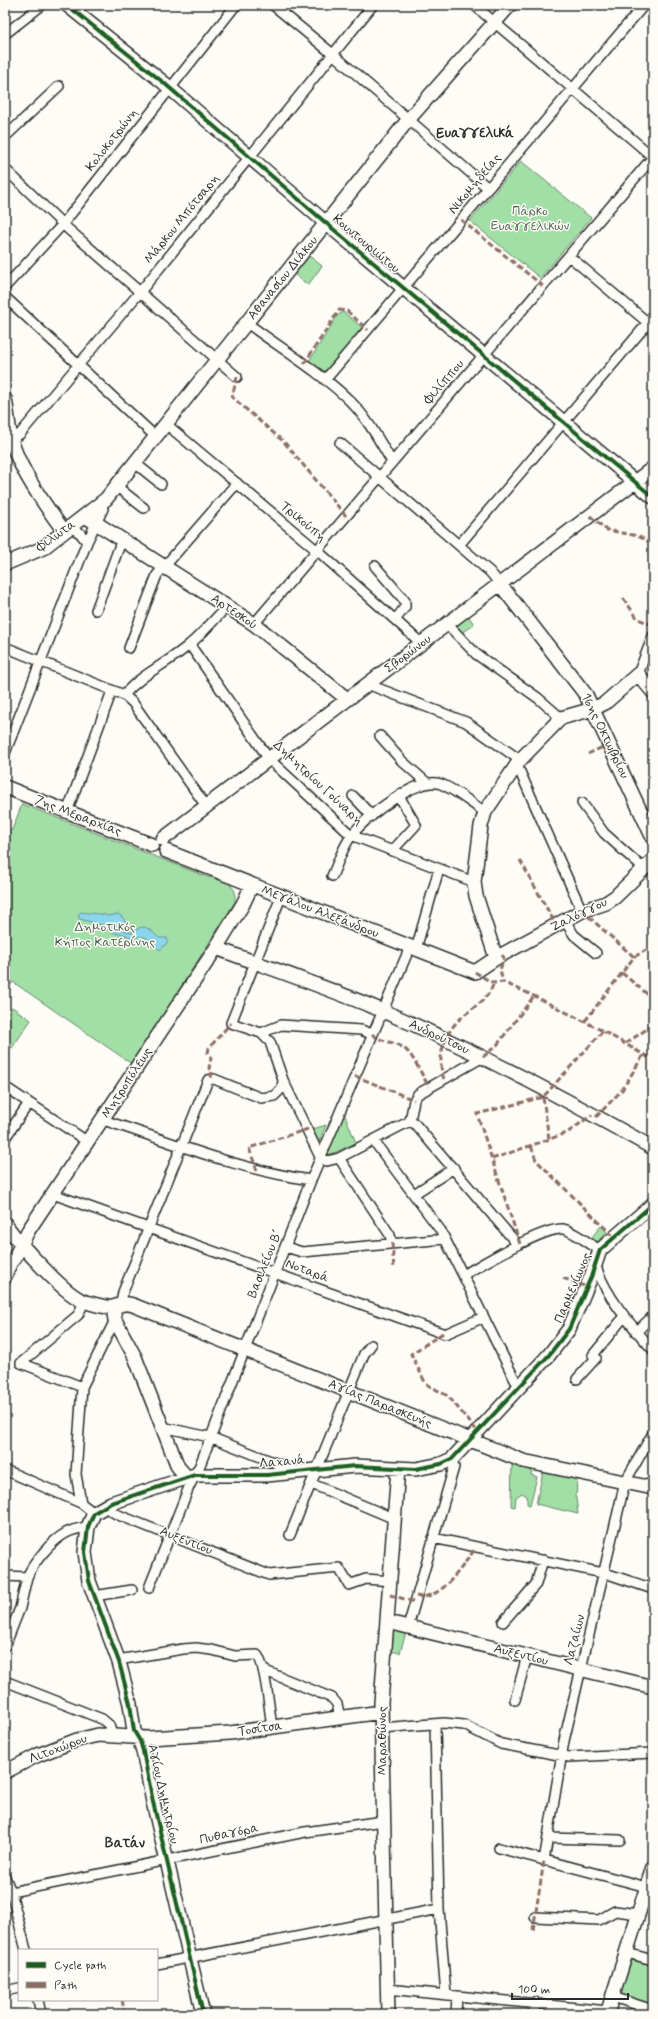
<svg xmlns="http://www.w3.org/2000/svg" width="658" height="2019" font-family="Mynerve,sans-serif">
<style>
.green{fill:#a2dfa6;stroke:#668568}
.water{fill:#8cd6ec;stroke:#65929f}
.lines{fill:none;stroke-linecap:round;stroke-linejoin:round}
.street-casing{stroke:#2b2b2b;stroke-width:12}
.secondary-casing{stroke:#2b2b2b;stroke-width:16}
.street{stroke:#fdfcf7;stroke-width:9}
.secondary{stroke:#fdfcf7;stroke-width:13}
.quiet{stroke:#8d6e63;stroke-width:3;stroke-dasharray:6 3;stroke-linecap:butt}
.cycleway-casing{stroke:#fdfcf7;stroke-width:6}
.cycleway{stroke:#1b5e20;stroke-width:4}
.labels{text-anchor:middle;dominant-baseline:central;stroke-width:3;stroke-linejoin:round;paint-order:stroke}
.street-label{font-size:13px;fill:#2b2b2b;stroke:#fdfcf7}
.park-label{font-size:13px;fill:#49584a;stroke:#fdfcf7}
.neighbourhood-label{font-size:14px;font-weight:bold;fill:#2b2b2b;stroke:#fdfcf7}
</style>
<rect width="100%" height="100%" fill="#fdfcf7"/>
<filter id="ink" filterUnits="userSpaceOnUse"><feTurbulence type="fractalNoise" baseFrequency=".025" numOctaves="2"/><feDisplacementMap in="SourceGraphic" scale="8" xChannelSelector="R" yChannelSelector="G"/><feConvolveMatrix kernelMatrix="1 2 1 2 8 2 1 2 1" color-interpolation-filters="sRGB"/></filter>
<g filter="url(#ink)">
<path class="green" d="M 521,161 L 591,218 L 540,278 L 470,221 Z
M 308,255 L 322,266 L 308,285 L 294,274 Z
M 343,312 L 363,328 L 324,375 L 308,363 L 337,316 Z
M 466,613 L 474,624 L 460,634 L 451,624 Z
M 22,804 L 210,878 L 211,875 L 228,882 L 235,891 L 235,902 L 132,1064 L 13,982 L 5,993 L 5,828 L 12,830 Z
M 12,1007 L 31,1020 L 12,1048 L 5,1043 L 5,1017 Z
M 344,1113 L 356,1143 L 327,1156 Z
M 326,1125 L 318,1144 L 313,1129 Z
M 601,1226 L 607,1232 L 597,1242 L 591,1238 Z
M 512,1463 L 532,1469 L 531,1475 L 537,1477 L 530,1505 L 527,1504 L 527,1496 L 522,1493 L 516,1497 L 515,1507 L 511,1506 Z
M 543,1472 L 577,1478 L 576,1498 L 578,1514 L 536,1504 Z
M 393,1628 L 406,1632 L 400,1653 L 391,1651 Z
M 632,1960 L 653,1966 L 653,2005 L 620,1994 Z"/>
<path class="water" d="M 81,912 C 88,914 102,913 108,916 L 118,914 C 125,918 126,922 124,930 L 131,933 C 135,932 136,929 139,928 C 146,924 155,934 159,938 L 167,938 L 168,942 L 160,950 L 145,937 L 130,937 L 121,933 L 118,934 L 110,931 L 107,924 L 102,925 L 80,919 L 78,915 Z"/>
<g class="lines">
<defs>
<path id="street" d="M 273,5 L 334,55 L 488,188
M 474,5 L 653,157
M 5,34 L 42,5
M 5,137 L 59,86
M 5,169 L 68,229 L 237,377
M 569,256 L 653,327
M 5,287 L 63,224 L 236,5
M 5,297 L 156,437
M 247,323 C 279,347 323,374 351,402 C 368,419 380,442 392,462
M 325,380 L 644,5
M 166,424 L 320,553 L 421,643
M 5,443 L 20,434 L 140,292 L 373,5
M 340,443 L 490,572 L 500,584
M 135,463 L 161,484
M 116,486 L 144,508
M 70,527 L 80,533 L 87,542
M 459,545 L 653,317
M 375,566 L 405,601 L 405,607 L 396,619
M 96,610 L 122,539
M 254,624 L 653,157
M 447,624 L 476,654 L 538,698 L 561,718
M 190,645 L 269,759 L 351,835 L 474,882
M 5,647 L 124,695 L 133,703 L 206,806
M 129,648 L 157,575 L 237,483
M 638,674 L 653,636
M 367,684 L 466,722 L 520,760
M 124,695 C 142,673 169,663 190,644 C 203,633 215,619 227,606
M 380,736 L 402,761 L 427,783
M 5,753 L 87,542 L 103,509
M 517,765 L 582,911
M 353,796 L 372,816
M 582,803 L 604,833 L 644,869
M 67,812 L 112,691
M 392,851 L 416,825 L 399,796
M 332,876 C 338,863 343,846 352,835 C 365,817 419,775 441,784 C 456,790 471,803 485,812
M 281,897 L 231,1023 L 261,1033 L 281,1025 L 361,1030 L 372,1034
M 565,921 L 574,935 L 596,953
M 416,949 L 439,869
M 283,1080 L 321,1159
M 5,1087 L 88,1142
M 103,1120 C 173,1142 238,1170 311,1180
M 410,1121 L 415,1124 L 518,1245
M 410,1121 L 414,1100 L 418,1094 L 483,1057
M 5,1138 L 29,1103
M 373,1140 L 441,1231 L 515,1380 L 520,1385
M 339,1158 L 390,1235 L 392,1243
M 321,1159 L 327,1161 L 339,1158 L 410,1121
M 53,1194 L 445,1334 L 484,1317
M 414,1194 L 454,1168
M 286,1247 L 302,1252 L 445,1239
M 595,1264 C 606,1297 631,1325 653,1350
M 463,1275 C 483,1264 543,1227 563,1229 C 572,1230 591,1245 600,1250
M 5,1281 L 14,1259
M 121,1303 L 123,1292 L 208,1080 L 214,1079 L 261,1098 L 274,1096 L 282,1088 L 283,1080 L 270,1042 L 261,1033
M 636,1332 L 653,1316
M 577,1379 L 596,1358 L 593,1355 L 624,1317
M 82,1387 L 21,1363 L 78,1315 L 84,1302
M 162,1427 L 210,1437 L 296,1471
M 5,1470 L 81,1503
M 312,1484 L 395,1519
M 103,1506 L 116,1514 L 269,1575 L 339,1568 L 349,1585 L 366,1579 L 391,1581
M 94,1513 L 81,1503 L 76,1474 L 82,1387 L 115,1320
M 290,1535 L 364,1354 L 371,1345
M 433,1538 L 608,1574 L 653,1589
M 5,1576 L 27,1577 C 34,1562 51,1541 66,1533 C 73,1529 80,1528 88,1527
M 149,1588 L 189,1487 L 200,1465 L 311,1180 L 410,947
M 94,1596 L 132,1590
M 503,1622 L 536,1584 L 543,1560
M 408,1627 L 454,1467 L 452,1459
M 5,1646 L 20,1608 L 27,1577
M 118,1660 L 183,1649 L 196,1648 L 212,1650 L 235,1656 L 257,1655 C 265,1662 270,1714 272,1728
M 263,1670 L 332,1698 L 337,1704 L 340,1717
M 5,1681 L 102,1719 L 109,1725 L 112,1735
M 515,1700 L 527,1656
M 435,1724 L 439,1909 L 446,1995
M 381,1728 L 444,1723 L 464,1725 L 501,1744 L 569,1757 L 653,1753
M 549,1838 L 620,1840
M 499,1848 L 647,1887
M 544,1861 L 564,1741 L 625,1482 L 653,1433
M 5,1877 L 11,1892 L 26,1950
M 11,1892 L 305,1832 L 383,1821
M 535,1917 L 599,1920 L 615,1911 L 639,1914
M 627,1953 L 653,1960
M 157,1964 L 439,1909
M 388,1989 L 608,2011
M 5,1991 L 19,1988
M 613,1997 L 653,2010
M 38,2000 L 41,2014
M 456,2014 L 457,1996
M 533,2014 L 535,2002"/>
<path id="secondary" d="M 67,5 L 164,83 L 326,223 L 653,497
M 5,399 C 8,413 8,428 12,442 C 20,471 46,507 64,531
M 85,516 L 254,624 L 347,699
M 5,564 L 43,548 L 106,499 L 408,120 L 510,5
M 500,584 L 586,695 L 653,838
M 5,787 L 152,845
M 163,839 L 653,468
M 166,851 L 475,972 L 496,958 L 582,911 L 606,903 L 615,897 L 653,860
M 216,948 C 272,969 329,988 383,1011 C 476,1051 565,1099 653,1148
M 496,958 L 476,896 L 474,882 L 481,826 L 485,812 L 520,760 L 561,718 L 593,709 L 605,703 L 638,674 L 653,692
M 5,1224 C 18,1242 66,1297 86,1302 C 94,1304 105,1308 113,1307 C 121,1305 125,1302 133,1305 L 523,1461 L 653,1488
M 14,1259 L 28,1231 L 216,948 L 243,904 L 252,885
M 113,1307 L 115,1320 L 135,1357 L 178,1467 L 187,1477
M 388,1622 L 653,1687
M 5,1772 L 38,1755 L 77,1740 L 98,1735 L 149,1738 L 230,1733 L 381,1712
M 203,2014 L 153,1802 L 143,1751 L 140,1741 L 134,1731 L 130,1704 L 119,1662 L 89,1581 L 85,1552 L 88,1527 L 94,1513 L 111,1503 L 195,1475 L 267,1475 L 355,1466 L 416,1469 L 441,1464 L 452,1459 L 549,1355 L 569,1329 L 591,1277 L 600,1250 L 653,1204
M 388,2014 L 381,1703 L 398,1468
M 607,2014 L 653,1867"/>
</defs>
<use href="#street" class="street-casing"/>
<use href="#secondary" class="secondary-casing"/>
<use href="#street" class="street"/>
<use href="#secondary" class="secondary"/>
<path class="quiet" d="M 461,220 L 543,286
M 304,364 L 339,310 L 347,311 L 368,330
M 237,377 L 232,397 L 284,442 L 346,516
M 590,516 L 607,530 L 638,536 L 653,544
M 623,598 L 638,619 L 653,625
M 588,754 L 609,744
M 520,860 L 556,925
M 582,911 L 634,957
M 502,955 L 504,958 L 500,970 L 503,982
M 475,972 L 486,979 L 494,983 L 503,982 L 534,996 L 603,1031 L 653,1060
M 622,973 L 653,999
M 585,1021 L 634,957 L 653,946
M 372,1034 C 381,1043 397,1041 406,1050 C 414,1057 423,1077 429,1087
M 626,1043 L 653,1025
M 483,1057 L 497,1045 L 534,996
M 355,1076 L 414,1100
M 211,1078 L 212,1071 L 209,1068 L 211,1058 L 208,1053 L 209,1048 L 231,1023
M 444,1079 C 436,1058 444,1033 461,1018 C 476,1004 485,1004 494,983
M 543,1097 L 549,1139
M 596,1117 L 622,1090 L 644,1054
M 531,1146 L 536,1160 L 614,1237
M 492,1159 L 567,1133 L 592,1115
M 257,1171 L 249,1148 L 308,1129
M 392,1243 L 394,1269
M 520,1244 L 477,1114 L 543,1097 L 603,1031
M 563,1278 L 587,1287
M 443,1333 L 411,1354 L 426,1384 L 448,1396 L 478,1432
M 390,1595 L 415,1602
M 416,1596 C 442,1602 462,1565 476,1548
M 533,1930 L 544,1861
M 122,2000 L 125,2014"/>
<defs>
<path id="cycleway" d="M 67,5 L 164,83 L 326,223 L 653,497
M 203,2014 L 153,1802 L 143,1751 L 140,1741 L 134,1731 L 130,1704 L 119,1662 L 89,1581 L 85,1552 L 88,1527 L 94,1513 L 111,1503 L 195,1475 L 267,1475 L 355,1466 L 416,1469 L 441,1464 L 452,1459 L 549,1355 L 569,1329 L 591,1277 L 600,1250 L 653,1204"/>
</defs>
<use href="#cycleway" class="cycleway-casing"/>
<use href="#cycleway" class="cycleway"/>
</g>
</g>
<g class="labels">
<g class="street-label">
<text transform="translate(112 140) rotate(-52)">Κολοκοτρώνη</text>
<text transform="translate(475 184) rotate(-50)">Νικομηδείας</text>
<text transform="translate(182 219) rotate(-51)">Μάρκου Μπότσαρη</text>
<text transform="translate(366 244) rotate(40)">Κουντουριώτου</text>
<text transform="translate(283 278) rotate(-51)">Αθανασίου Διάκου</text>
<text transform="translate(444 382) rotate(-49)">Φιλίππου</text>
<text transform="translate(303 522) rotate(40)">Τρικούπη</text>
<text transform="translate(56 536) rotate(-35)">Φιλώτα</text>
<text transform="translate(234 612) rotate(34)">Αρτεσκού</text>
<text transform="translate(408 654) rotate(-37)">Σβορώνου</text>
<text transform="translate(605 736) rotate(64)">16ης Οκτωβρίου</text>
<text transform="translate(318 783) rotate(43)">Δημητρίου Γούναρη</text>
<text transform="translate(78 816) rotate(21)">7ης Μεραρχίας</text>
<text transform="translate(320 912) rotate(21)">Μεγάλου Αλεξάνδρου</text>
<text transform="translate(579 915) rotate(-26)">Ζαλόγγου</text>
<text transform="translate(439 1037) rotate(25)">Ανδρούτσου</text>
<text transform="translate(127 1083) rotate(-57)">Μητροπόλεως</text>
<text transform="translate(266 1262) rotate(-68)">Βασιλείου Β΄</text>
<text transform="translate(307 1271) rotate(20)">Νοταρά</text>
<text transform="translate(573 1288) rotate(-67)">Παρμενίωνος</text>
<text transform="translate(380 1404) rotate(22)">Αγίας Παρασκευής</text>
<text transform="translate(282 1462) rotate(-5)">Λαχανά</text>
<text transform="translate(186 1541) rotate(22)">Αυξεντίου</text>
<text transform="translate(575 1640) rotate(-76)">Λαζαίων</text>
<text transform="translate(521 1655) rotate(14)">Αυξεντίου</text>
<text transform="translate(260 1729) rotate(-8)">Τοσίτσα</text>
<text transform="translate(382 1741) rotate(-90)">Μαραθώνος</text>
<text transform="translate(58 1749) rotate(-21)">Λιτοχώρου</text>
<text transform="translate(163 1794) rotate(77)">Αγίου Δημητρίου</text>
<text transform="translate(229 1834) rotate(-12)">Πυθαγόρα</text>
</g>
<g class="park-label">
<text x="530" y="211">Πάρκο<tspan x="530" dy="15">Ευαγγελικών</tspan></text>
<text x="105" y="927">Δημοτικός<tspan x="105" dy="15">Κήπος Κατερίνης</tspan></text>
</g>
<g class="neighbourhood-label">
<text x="475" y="133">Ευαγγελικά</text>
<text x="125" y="1843">Βατάν</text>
</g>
</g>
<rect width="658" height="2019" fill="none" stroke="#fdfcf7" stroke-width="20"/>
<rect x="10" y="10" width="638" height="1999" fill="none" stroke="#2b2b2b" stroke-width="1.5" filter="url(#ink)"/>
<rect x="18" y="1949" width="140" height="52" fill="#fdfcf7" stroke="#a9a8a5"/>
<rect x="26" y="1962" width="20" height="6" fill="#1b5e20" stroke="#a9a8a5"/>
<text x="54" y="1969" font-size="12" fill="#2b2b2b">Cycle path</text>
<rect x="26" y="1982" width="20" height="6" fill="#8d6e63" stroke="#a9a8a5"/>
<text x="54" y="1989" font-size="12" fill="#2b2b2b">Path</text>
<path d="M512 1993v6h116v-6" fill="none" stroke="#2b2b2b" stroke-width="2"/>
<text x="518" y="1993" font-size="12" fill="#2b2b2b" stroke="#fdfcf7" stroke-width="3" paint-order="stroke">100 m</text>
</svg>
